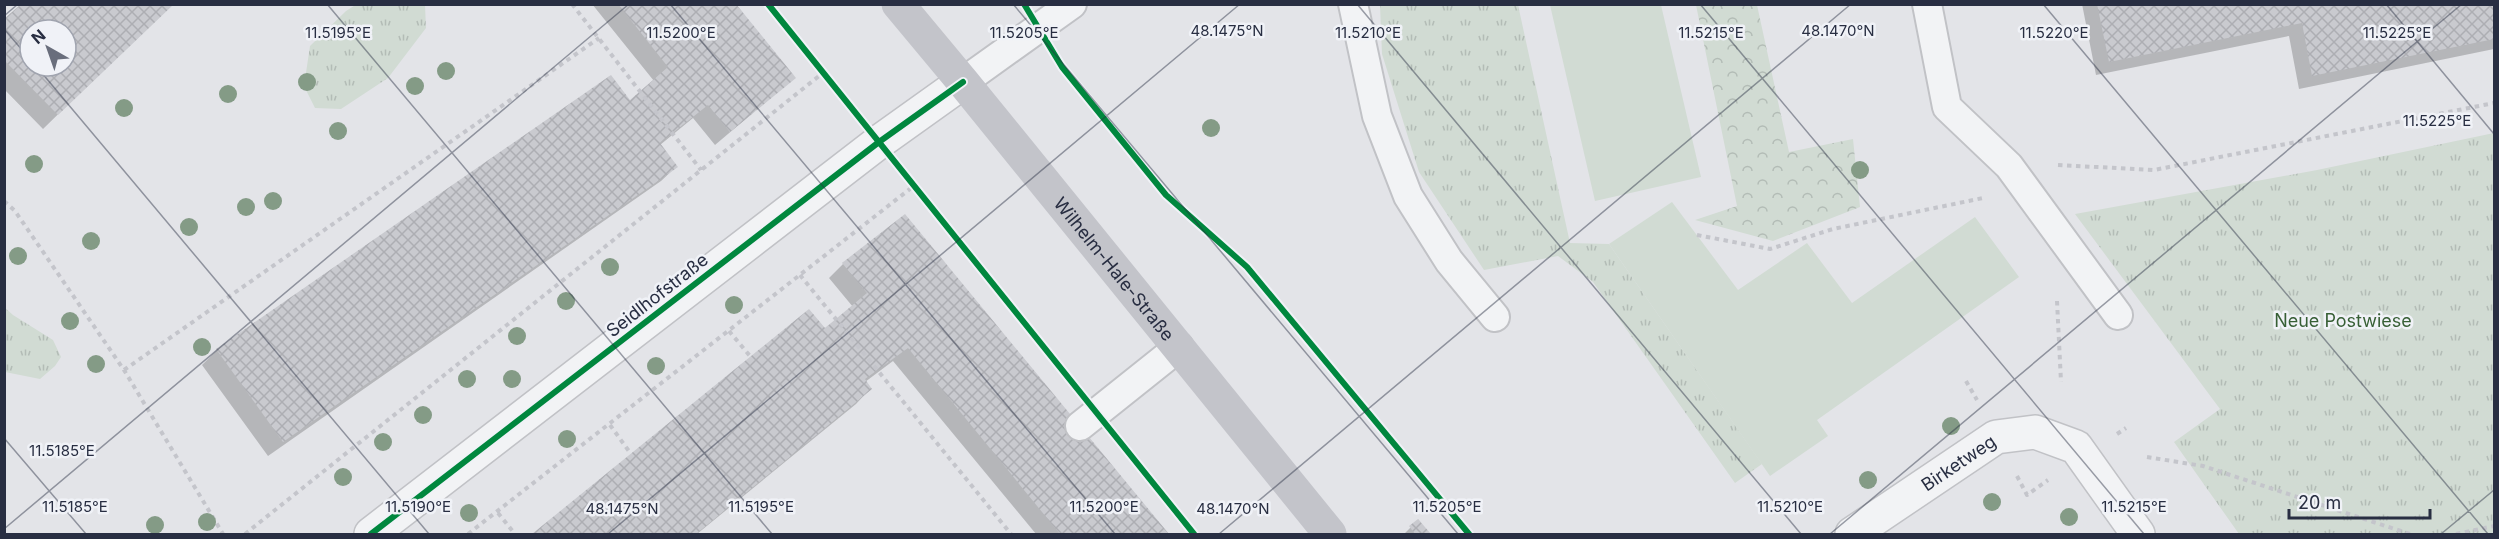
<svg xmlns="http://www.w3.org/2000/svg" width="2499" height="539" font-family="Inter,sans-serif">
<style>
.grass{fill:url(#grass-tufts)}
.forest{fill:url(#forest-crowns)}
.pitch{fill:#d1dbd3}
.shadow{fill:#0003;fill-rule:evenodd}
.building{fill:url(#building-cross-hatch);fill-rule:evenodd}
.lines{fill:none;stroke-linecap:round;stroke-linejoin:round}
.service-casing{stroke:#c1c2c6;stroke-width:32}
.minor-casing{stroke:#c1c2c6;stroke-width:36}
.path{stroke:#c4c5cb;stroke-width:4;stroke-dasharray:4.5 4.5;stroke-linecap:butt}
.service{stroke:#f2f3f5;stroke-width:28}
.minor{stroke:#f2f3f5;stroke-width:33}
.secondary{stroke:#c3c4ca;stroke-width:33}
.cycleway-casing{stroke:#f0f2f7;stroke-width:10}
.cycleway{stroke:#00873e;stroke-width:6}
.tree{fill:#849b86}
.ticks{fill:none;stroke:#282e42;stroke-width:1.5;stroke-opacity:0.45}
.labels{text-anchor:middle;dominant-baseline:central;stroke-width:5;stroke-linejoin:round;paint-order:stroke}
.street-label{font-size:18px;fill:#282e42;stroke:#f0f2f7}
.park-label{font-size:18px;fill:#375f35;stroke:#f0f2f7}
.ticks-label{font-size:15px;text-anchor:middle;fill:#282e42;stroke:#f0f2f7;stroke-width:5;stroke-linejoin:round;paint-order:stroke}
</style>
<defs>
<pattern id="grass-tufts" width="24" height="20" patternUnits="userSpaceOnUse" patternTransform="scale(1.5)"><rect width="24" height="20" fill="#d1dbd3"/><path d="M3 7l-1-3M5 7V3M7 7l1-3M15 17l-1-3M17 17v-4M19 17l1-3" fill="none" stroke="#b3bcb6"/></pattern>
<pattern id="forest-crowns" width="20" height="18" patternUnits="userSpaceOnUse" patternTransform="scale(1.5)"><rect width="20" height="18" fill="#d1dbd3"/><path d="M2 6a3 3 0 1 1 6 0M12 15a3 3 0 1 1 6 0" fill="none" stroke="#b3bcb6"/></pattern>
<pattern id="building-cross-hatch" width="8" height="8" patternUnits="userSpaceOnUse" patternTransform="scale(1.5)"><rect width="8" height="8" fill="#c9cacf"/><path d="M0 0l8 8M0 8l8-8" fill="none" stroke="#adaeb3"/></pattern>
</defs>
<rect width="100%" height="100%" fill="#e3e4e8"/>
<path class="grass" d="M 357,4 L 425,5 L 426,28 L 388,78 L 341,109 L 315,108 L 304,86 L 310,46 L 346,11 Z
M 1380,5 L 1518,5 L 1570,243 L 1609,244 L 1762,464 L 1735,483 L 1593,282 L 1558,256 L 1484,270 L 1419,172 L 1382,54 Z
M 2494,133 L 2494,534 L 2239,534 L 2174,442 L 2220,409 L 2075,214 L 2317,170 Z
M 4,307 L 13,315 L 53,340 L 61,357 L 55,366 L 40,379 L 5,372 Z"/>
<path class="forest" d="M 1696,5 L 1757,5 L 1789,152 L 1853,139 L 1860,207 L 1773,241 L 1695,220 L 1737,206 Z"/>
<path class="pitch" d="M 1550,5 L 1661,5 L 1701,177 L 1595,201 Z
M 1672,202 L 1738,290 L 1807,243 L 1852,303 L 1975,217 L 2019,277 L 1817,420 L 1828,436 L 1770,476 L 1609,244 Z"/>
<path class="shadow" d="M 22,4 L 171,4 L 43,129 L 4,89 L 4,21 ZM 30,30 L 66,30 L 66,66 L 30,66 Z
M 592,4 L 734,4 L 794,78 L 715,145 L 693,118 L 660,145 L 676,167 L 661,181 L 268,456 L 202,365 L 217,350 L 611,77 L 630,102 L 654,81 Z
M 2082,4 L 2494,4 L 2494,49 L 2299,89 L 2289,36 L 2096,75 Z
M 904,216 L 1167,534 L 1036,534 L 893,361 L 865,382 L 870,389 L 856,404 L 697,534 L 534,534 L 808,311 L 825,330 L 853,307 L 829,278 L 843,264 Z
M 1417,521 L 1429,534 L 1406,534 L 1405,533 Z"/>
<path class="building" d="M 618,4 L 736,4 L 796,78 L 730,132 L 708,105 L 660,143 L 678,167 L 283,442 L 216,349 L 611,75 L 630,100 L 668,67 Z
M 2097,4 L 2494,4 L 2494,39 L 2312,76 L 2302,23 L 2109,62 Z
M 20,5 L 173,5 L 58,115 L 4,60 L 4,19 ZM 30,30 L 66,30 L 66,66 L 30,66 Z
M 905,214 L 1169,534 L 1060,534 L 908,348 L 865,379 L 872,389 L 696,534 L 532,534 L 809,309 L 825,328 L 867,293 L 842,263 Z
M 1418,519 L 1431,534 L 1415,534 L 1409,526 Z"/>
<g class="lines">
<defs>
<path id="service" d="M 1353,4 L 1377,116 L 1408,196 L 1449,261 L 1495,317
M 1927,4 L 1947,107 L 2009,166 L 2118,315
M 963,82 L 1072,4
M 1080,426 L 1179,347"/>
<g id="minor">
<path d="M 371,534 L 879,142 L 963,82"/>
<path id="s1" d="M 1852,534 L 1996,437 L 2035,432 L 2076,447 L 2138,534"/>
</g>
</defs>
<use href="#service" class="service-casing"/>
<use href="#minor" class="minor-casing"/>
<path class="path" d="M 572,4 L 701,170
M 2058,165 L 2154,170 L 2494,103
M 4,201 L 15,211 L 124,370 L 223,534
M 1697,235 L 1770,249 L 1833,229 L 1983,198
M 800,275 L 1011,534
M 2057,301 L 2061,382
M 729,331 L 750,356
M 124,370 L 599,38
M 1966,381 L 1977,400
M 610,425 L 631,454
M 2117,434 L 2126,428
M 2147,457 L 2203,466 L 2410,534
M 2017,476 L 2027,495 L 2048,480
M 498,513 L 515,534
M 245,534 L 824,72
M 468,534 L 915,185
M 2456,534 L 2494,526"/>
<use href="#service" class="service"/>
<use href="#minor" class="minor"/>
<path class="secondary" id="s2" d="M 898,4 L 963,82 L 1330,534"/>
<defs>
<path id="cycleway" d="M 768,4 L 1194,534
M 1024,4 L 1062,67 L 1166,195 L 1247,267 L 1469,534
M 371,534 L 879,142 L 963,82"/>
</defs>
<use href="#cycleway" class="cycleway-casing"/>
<use href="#cycleway" class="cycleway"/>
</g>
<g class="tree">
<circle cx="446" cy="71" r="9"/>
<circle cx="307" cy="82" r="9"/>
<circle cx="415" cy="86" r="9"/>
<circle cx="228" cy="94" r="9"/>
<circle cx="124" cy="108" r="9"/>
<circle cx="1211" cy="128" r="9"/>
<circle cx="338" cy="131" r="9"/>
<circle cx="34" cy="164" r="9"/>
<circle cx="1860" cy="170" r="9"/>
<circle cx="273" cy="201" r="9"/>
<circle cx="246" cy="207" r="9"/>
<circle cx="189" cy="227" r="9"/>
<circle cx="91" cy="241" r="9"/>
<circle cx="18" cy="256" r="9"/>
<circle cx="610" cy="267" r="9"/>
<circle cx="566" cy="301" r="9"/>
<circle cx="734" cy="305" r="9"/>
<circle cx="70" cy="321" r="9"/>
<circle cx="517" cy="336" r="9"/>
<circle cx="202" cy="347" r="9"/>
<circle cx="96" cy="364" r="9"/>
<circle cx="656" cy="366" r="9"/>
<circle cx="467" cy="379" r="9"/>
<circle cx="512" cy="379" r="9"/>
<circle cx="423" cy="415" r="9"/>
<circle cx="1951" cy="426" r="9"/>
<circle cx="567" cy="439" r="9"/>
<circle cx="383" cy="442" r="9"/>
<circle cx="343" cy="477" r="9"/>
<circle cx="1868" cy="480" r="9"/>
<circle cx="1992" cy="502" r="9"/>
<circle cx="469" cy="513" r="9"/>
<circle cx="2069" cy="517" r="9"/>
<circle cx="207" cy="522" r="9"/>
<circle cx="155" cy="525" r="9"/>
</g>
<path class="ticks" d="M 327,4 L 772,534M 670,4 L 1115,534M 1013,4 L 1458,534M 1357,4 L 1801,534M 1700,4 L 2144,534M 2043,4 L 2488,534M 2386,4 L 2494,134M 4,16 L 18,4M 4,29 L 30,59M 36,66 L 429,534M 4,438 L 86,534M 4,529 L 629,4M 608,534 L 1240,4M 1219,534 L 1851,4M 1830,534 L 2462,4M 2441,534 L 2494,490"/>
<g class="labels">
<g class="street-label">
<text stroke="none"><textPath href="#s2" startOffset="342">Wilhelm-Hale-Straße</textPath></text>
<text transform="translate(657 295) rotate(-38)">Seidlhofstraße</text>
<text stroke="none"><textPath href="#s1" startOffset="128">Birketweg</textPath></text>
</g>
<g class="park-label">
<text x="2343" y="320">Neue Postwiese</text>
</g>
</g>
<g class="ticks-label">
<text x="1227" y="36">48.1475°N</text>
<text x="1838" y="36">48.1470°N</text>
<text x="2397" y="38">11.5225°E</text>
<text x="338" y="38">11.5195°E</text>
<text x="681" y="38">11.5200°E</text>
<text x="1024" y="38">11.5205°E</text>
<text x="1368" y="38">11.5210°E</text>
<text x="1711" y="38">11.5215°E</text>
<text x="2054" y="38">11.5220°E</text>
<text x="2437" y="126">11.5225°E</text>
<text x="62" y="456">11.5185°E</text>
<text x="75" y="512">11.5185°E</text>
<text x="418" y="512">11.5190°E</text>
<text x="761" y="512">11.5195°E</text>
<text x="1104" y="512">11.5200°E</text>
<text x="1447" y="512">11.5205°E</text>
<text x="1790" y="512">11.5210°E</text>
<text x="2134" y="512">11.5215°E</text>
<text x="622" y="514">48.1475°N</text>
<text x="1233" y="514">48.1470°N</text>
</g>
<rect width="2499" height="539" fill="none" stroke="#282e42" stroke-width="12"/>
<g transform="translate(48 48) rotate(320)"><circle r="28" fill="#f0f2f7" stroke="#a0a4af" stroke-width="1.5"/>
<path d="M0-4.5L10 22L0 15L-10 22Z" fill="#696e7c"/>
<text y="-9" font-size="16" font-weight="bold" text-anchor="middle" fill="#282e42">N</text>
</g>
<path d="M2289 509v9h141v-9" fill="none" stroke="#282e42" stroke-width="3"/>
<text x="2298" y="509" font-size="18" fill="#282e42" stroke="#f0f2f7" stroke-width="4.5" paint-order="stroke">20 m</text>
</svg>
